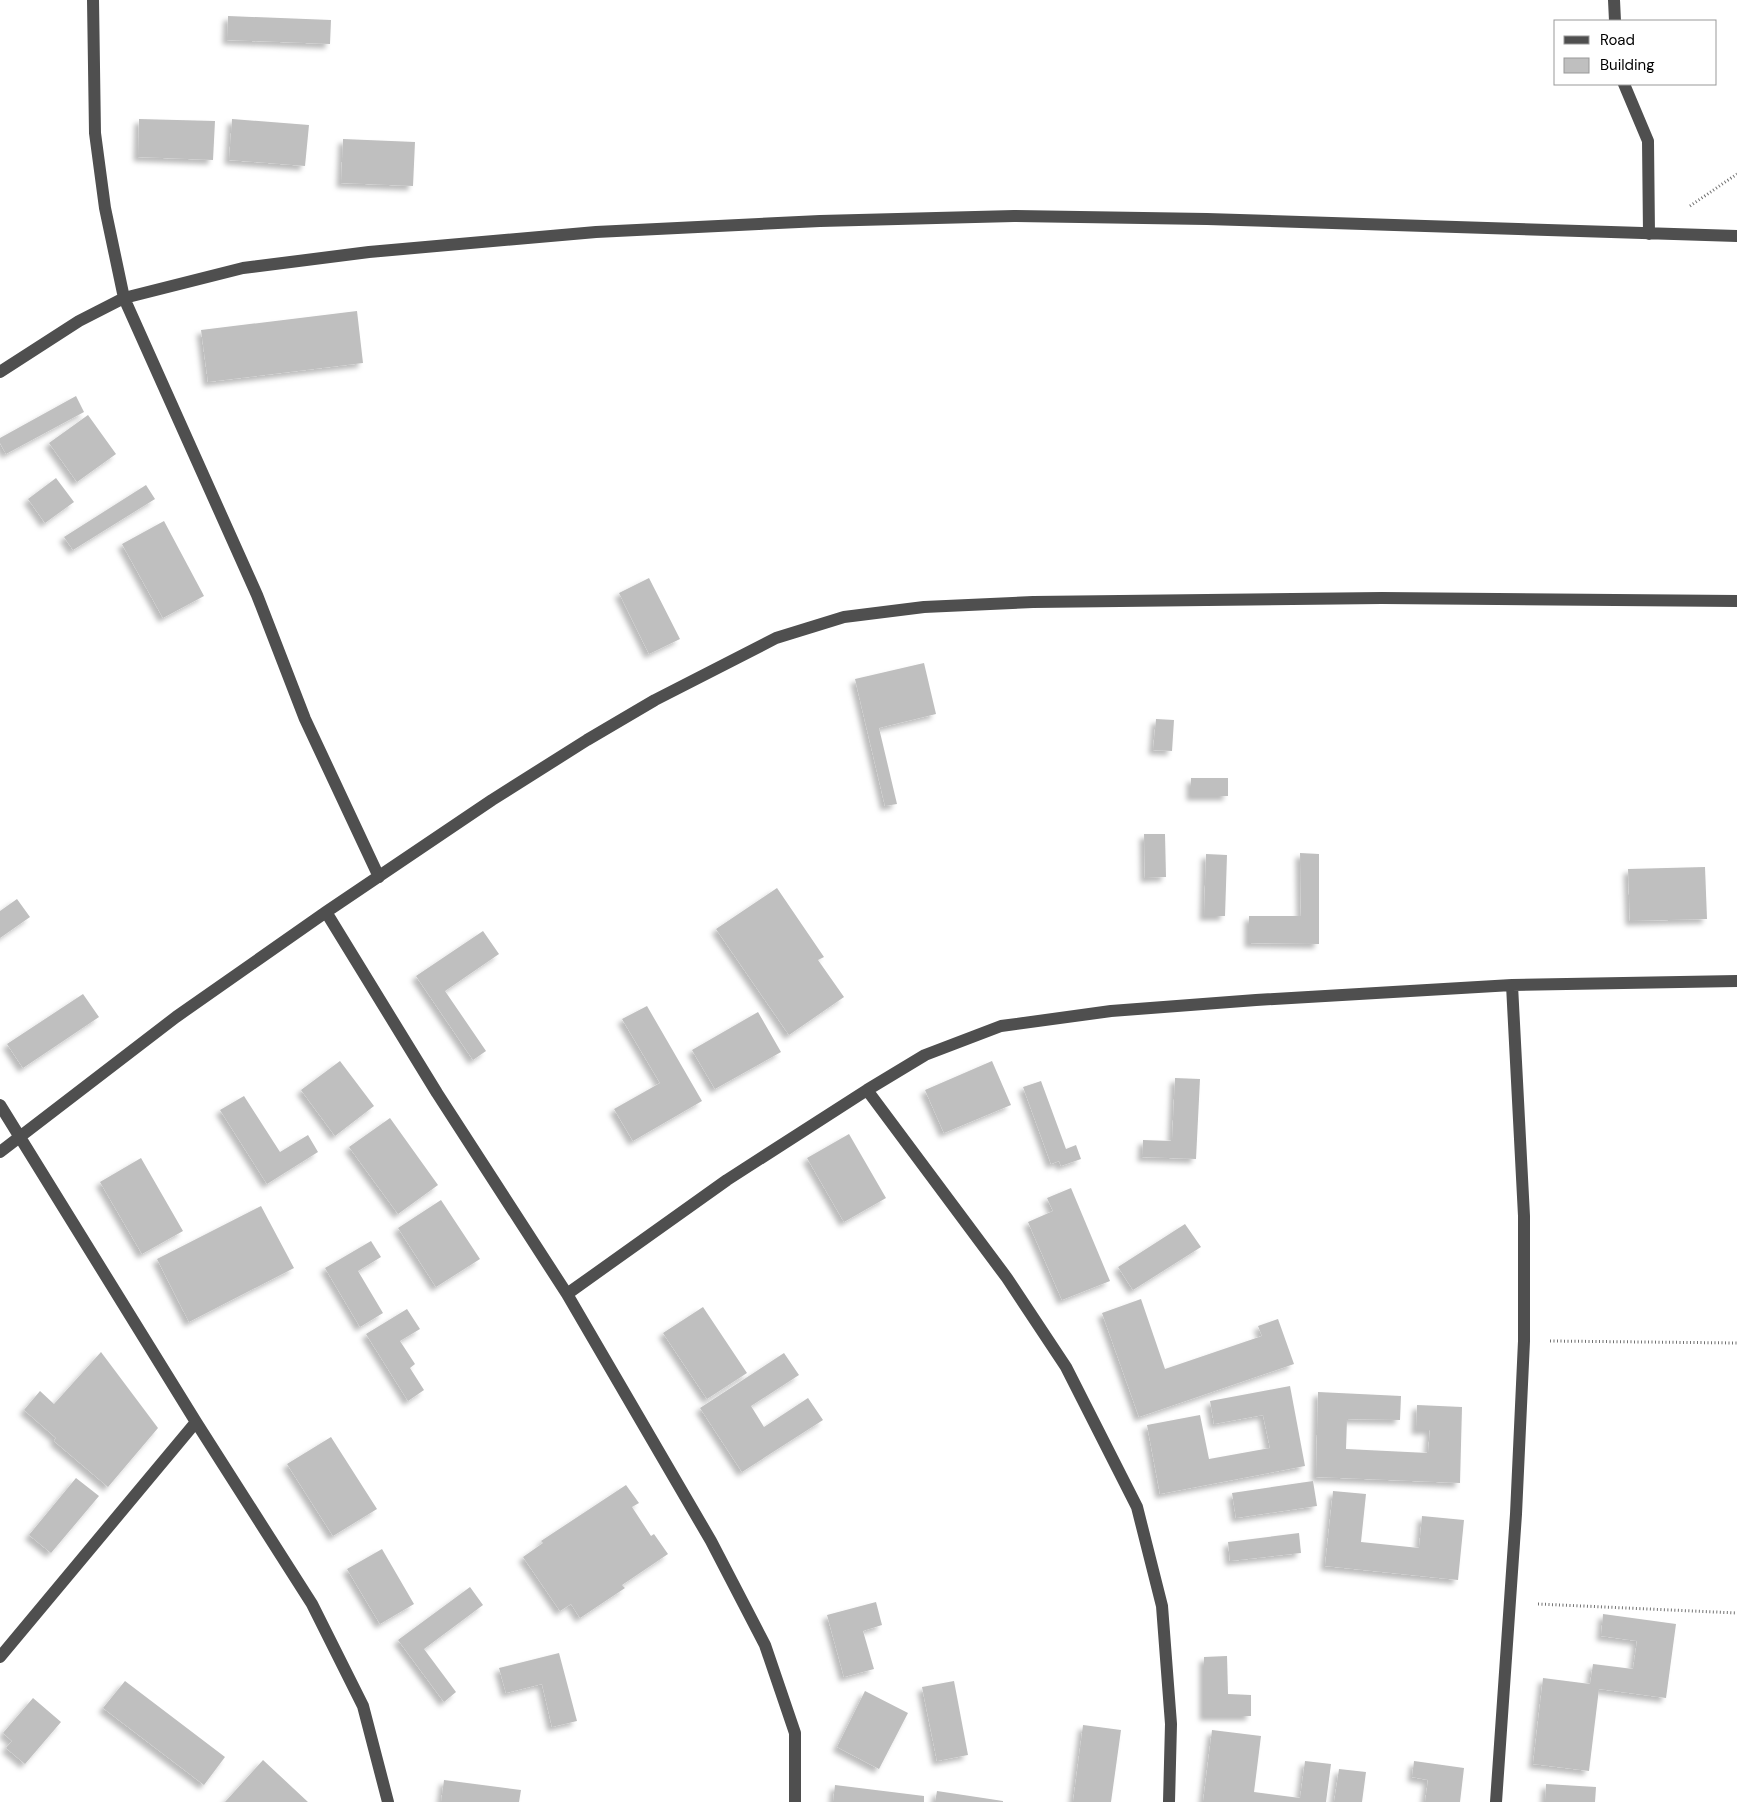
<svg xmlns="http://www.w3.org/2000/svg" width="1737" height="1802" font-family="'DM Sans',sans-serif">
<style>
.building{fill:#bfbfbf;filter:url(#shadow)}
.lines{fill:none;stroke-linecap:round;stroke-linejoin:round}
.path{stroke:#717171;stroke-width:3;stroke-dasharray:1 2.5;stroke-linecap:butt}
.minor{stroke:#4f4f4f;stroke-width:12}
</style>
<defs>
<filter id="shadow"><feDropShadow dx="-4.5" dy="4.5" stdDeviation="2.5" flood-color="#0004"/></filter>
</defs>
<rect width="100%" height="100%" fill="#fff"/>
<path class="building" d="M 228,16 L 331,20 L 330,44 L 227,40 Z
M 139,119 L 215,121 L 213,160 L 138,157 Z
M 232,119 L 309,125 L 305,166 L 229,160 Z
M 343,139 L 415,142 L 413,186 L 341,183 Z
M 357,311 L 363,363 L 208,382 L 201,330 Z
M 76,396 L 84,412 L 6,454 L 0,443 L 0,438 Z
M 88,415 L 116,454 L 77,482 L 49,443 Z
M 56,478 L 74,502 L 45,523 L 28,499 Z
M 146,485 L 155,499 L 73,550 L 64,537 Z
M 164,521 L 204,596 L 163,618 L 122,544 Z
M 649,578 L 680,639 L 649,654 L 619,593 Z
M 924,663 L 936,714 L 879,728 L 897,804 L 885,806 L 855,679 Z
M 1156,719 L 1174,720 L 1172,751 L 1153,750 Z
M 1191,778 L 1228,778 L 1228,796 L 1191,796 Z
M 1144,834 L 1165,834 L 1166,877 L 1145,878 Z
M 1300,853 L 1319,854 L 1319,944 L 1249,943 L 1249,916 L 1301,916 Z
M 1206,854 L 1227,855 L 1225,916 L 1204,916 Z
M 1705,867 L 1707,919 L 1630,921 L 1628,869 Z
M 777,888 L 824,957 L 818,960 L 844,997 L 789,1035 L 716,929 Z
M 17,899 L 30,917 L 0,938 L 0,911 Z
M 483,931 L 499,954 L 445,991 L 486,1051 L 473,1060 L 416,976 Z
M 83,994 L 99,1017 L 23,1068 L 7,1044 Z
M 647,1006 L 702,1101 L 633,1141 L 614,1109 L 660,1083 L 622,1019 Z
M 758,1012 L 781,1052 L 715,1089 L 692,1050 Z
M 340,1061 L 374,1106 L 335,1136 L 301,1090 Z
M 992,1061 L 1011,1105 L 944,1133 L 925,1090 Z
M 1175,1078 L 1200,1079 L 1196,1159 L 1142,1157 L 1143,1140 L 1172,1141 Z
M 1041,1081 L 1066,1149 L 1076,1145 L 1081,1159 L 1061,1166 L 1059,1161 L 1051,1164 L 1023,1087 Z
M 244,1096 L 280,1152 L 308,1135 L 318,1152 L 267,1184 L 220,1110 Z
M 390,1118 L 438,1185 L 398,1214 L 349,1147 Z
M 849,1134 L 886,1198 L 844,1222 L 807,1158 Z
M 141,1158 L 183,1231 L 142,1254 L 100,1182 Z
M 1071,1188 L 1110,1281 L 1062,1300 L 1028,1222 L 1053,1211 L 1047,1198 Z
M 441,1200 L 480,1259 L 436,1287 L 398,1228 Z
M 261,1206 L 294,1268 L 189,1322 L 157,1259 Z
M 1185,1224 L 1201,1247 L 1133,1290 L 1118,1267 Z
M 371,1241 L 381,1257 L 358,1271 L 383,1313 L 360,1327 L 325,1268 Z
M 1141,1299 L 1165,1369 L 1262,1336 L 1258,1326 L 1278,1319 L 1294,1364 L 1139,1417 L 1102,1313 Z
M 703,1307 L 747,1373 L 707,1399 L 663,1333 Z
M 407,1309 L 420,1329 L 400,1341 L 415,1364 L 410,1368 L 424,1390 L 408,1401 L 366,1334 Z
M 101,1352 L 158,1428 L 108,1487 L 54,1441 L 56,1438 L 24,1410 L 40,1391 L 54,1404 Z
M 784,1353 L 799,1375 L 751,1406 L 764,1427 L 808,1398 L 823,1420 L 742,1472 L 700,1408 Z
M 1290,1386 L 1305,1466 L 1160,1494 L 1147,1425 L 1200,1415 L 1209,1459 L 1270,1448 L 1263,1415 L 1214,1424 L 1210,1401 Z
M 1318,1392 L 1401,1396 L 1400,1420 L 1347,1419 L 1346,1449 L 1428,1453 L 1430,1430 L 1416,1430 L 1417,1405 L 1462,1407 L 1460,1483 L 1316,1477 Z
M 331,1437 L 377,1509 L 333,1536 L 287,1464 Z
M 76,1478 L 99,1496 L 51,1553 L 29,1535 Z
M 1313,1481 L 1317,1506 L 1236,1518 L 1232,1493 Z
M 626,1485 L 639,1503 L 632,1507 L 651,1536 L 654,1534 L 668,1554 L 622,1585 L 625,1588 L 580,1618 L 571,1604 L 560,1611 L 523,1557 L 543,1543 L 541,1541 Z
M 1333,1491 L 1366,1494 L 1361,1542 L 1419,1548 L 1422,1516 L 1464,1520 L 1458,1580 L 1325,1566 Z
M 1299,1533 L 1301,1553 L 1230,1561 L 1228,1542 Z
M 382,1549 L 414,1604 L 380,1624 L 347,1569 Z
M 470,1587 L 483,1605 L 424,1649 L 456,1692 L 444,1702 L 398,1640 Z
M 876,1602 L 882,1625 L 863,1631 L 874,1669 L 844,1677 L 827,1615 Z
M 1603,1614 L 1676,1624 L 1666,1698 L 1599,1689 L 1589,1771 L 1533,1764 L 1543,1678 L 1590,1684 L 1593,1664 L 1633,1669 L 1637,1641 L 1601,1636 Z
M 559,1653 L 577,1721 L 552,1727 L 542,1684 L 506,1693 L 499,1668 Z
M 1227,1656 L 1228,1694 L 1251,1695 L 1251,1716 L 1204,1716 L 1204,1657 Z
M 125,1681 L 225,1757 L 204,1785 L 103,1708 Z
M 954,1681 L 968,1755 L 937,1761 L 922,1687 Z
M 865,1691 L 908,1713 L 879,1769 L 837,1747 Z
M 33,1698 L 61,1722 L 25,1764 L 6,1748 L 12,1741 L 3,1733 Z
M 1083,1725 L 1121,1730 L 1111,1802 L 1073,1802 Z
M 1212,1730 L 1261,1736 L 1254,1792 L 1300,1798 L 1305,1761 L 1331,1764 L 1326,1802 L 1203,1802 Z
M 263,1760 L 308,1802 L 225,1802 Z
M 1414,1761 L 1464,1768 L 1460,1802 L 1425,1802 L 1428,1780 L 1412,1777 Z
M 1339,1769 L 1366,1772 L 1362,1802 L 1334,1802 Z
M 444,1780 L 521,1790 L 519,1802 L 441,1802 Z
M 1546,1784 L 1596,1787 L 1595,1802 L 1545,1802 Z
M 835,1785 L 924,1796 L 924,1802 L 833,1802 Z
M 937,1791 L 1003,1801 L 1003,1802 L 935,1802 Z"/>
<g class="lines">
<path class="path" d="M 1690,206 L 1737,174
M 1550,1341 L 1737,1343
M 1538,1604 L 1737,1613"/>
<path class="minor" d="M 93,0 L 95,133 L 105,208 L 124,298 L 257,595 L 305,719 L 379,877
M 1614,0 L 1615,21
M 1624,84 L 1648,141 L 1649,234
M 0,372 L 79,321 L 124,298 L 243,268 L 369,252 L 596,232 L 820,221 L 1014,216 L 1207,219 L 1737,236
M 326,912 L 437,1093 L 567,1294 L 711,1541 L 765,1645 L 795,1733 L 795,1802
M 867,1090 L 1007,1278 L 1066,1367 L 1137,1507 L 1162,1606 L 1171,1724 L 1169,1802
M 0,1105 L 196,1422 L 312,1604 L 363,1706 L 388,1802
M 0,1152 L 176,1017 L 326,912 L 492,800 L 587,740 L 655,700 L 776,638 L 844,617 L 924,607 L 1033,602 L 1382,598 L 1737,601
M 567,1294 L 727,1180 L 867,1090 L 925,1055 L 1001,1026 L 1111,1011 L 1256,1000 L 1512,985 L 1737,981
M 0,1657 L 196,1422
M 1496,1802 L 1516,1514 L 1524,1341 L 1524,1216 L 1512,985"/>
</g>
<rect x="1554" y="20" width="162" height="65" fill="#ffffff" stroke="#999999"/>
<rect x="1564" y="36" width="25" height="8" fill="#4f4f4f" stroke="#999999"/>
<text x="1600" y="45" font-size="15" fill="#000000">Road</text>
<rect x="1564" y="58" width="25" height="15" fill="#bfbfbf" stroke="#999999"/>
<text x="1600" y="70" font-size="15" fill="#000000">Building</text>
</svg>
